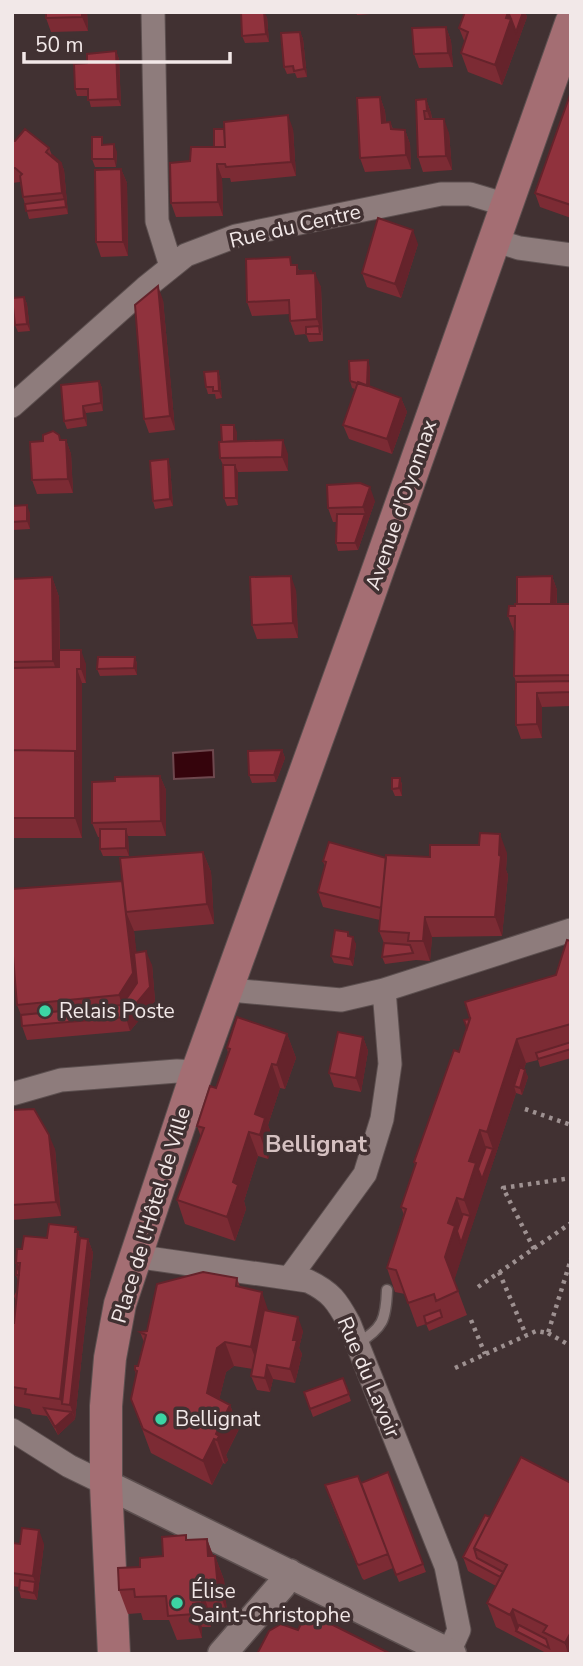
<svg xmlns="http://www.w3.org/2000/svg" width="583" height="1666" font-family="'Nunito Sans',sans-serif">
<style>
.water{fill:#35040c;stroke:#6e484e;stroke-width:2}
.lines{fill:none;stroke-linecap:round;stroke-linejoin:round}
.service-casing{stroke:#5c4f4f;stroke-width:13}
.minor-casing{stroke:#5c4f4f;stroke-width:25}
.tertiary-casing{stroke:#5c4f4f;stroke-width:31}
.secondary-casing{stroke:#5c4f4f;stroke-width:34}
.path{stroke:#9e9191;stroke-width:4.5;stroke-dasharray:3.5 5;stroke-linecap:butt}
.service{stroke:#8e7c7c;stroke-width:10}
.minor{stroke:#8e7c7c;stroke-width:23}
.tertiary{stroke:#8e7c7c;stroke-width:28}
.secondary{stroke:#a46e73;stroke-width:32}
.wall{fill:#7c2b34}
.shaded-wall{fill:#65232b}
.building{fill:#90323d;stroke:#65232b;stroke-width:2}
.poi-dot{fill:#3cd4a4;stroke:#413132;stroke-width:2.5}
.labels{text-anchor:middle;dominant-baseline:central;stroke-width:7;stroke-linejoin:round;paint-order:stroke}
.street-label{font-size:21px;fill:#f2e8e8;stroke:#413132}
.poi-label{font-size:21px;fill:#f2e8e8;stroke:#413132;text-anchor:start}
.quarter-label{font-size:24px;font-weight:bold;fill:#d5c1c1;stroke:#413132}
</style>
<rect width="100%" height="100%" fill="#413132"/>
<path class="water" d="M 213,750 L 214,777 L 174,779 L 173,753 Z"/>
<g class="lines">
<defs>
<path id="service" d="M 357,1344 C 383,1328 386,1320 387,1290"/>
<path id="minor" d="M 153,12 L 157,221 L 171,266
M 494,240 L 519,248 L 571,255
M 12,406 L 145,288 L 186,255 L 236,236 L 441,194 L 470,194 L 507,205
M 228,986 L 241,991 L 341,1000 L 384,990 L 571,930
M 12,1094 L 61,1080 L 177,1071 L 197,1072
M 134,1256 L 308,1281 C 331,1292 337,1301 349,1323 L 446,1566 L 459,1630 L 449,1652
M 290,1277 L 365,1174 L 382,1119 L 390,1064 L 384,990
M 12,1430 L 69,1466 L 106,1484"/>
<path id="tertiary" d="M 106,1484 L 452,1654
M 222,1654 L 282,1585 L 289,1573"/>
<path id="secondary" d="M 114,1654 L 106,1484 L 106,1406 L 110,1358 L 120,1304 L 197,1072 L 368,598 L 571,23"/>
</defs>
<use href="#service" class="service-casing"/>
<use href="#minor" class="minor-casing"/>
<use href="#tertiary" class="tertiary-casing"/>
<use href="#secondary" class="secondary-casing"/>
<path class="path" d="M 525,1109 L 571,1125
M 534,1249 L 503,1188 L 571,1178
M 499,1272 L 526,1335
M 478,1287 L 571,1223
M 471,1320 L 485,1354
M 548,1333 L 571,1346
M 455,1368 L 536,1331 L 548,1333 L 571,1259"/>
<use href="#service" class="service"/>
<use href="#minor" class="minor"/>
<use href="#tertiary" class="tertiary"/>
<use href="#secondary" class="secondary"/>
</g>
<path class="wall" d="M 46,12 L 87,12 L 88,31 L 51,32 L 46,18 Z
M 356,12 L 383,12 L 383,13 L 357,15 Z
M 465,12 L 525,12 L 527,17 L 502,85 L 468,72 L 461,53 L 465,43 L 459,28 Z
M 267,17 L 269,42 L 245,43 L 242,36 Z
M 446,27 L 451,41 L 453,67 L 419,68 L 414,54 Z
M 300,32 L 303,39 L 307,77 L 297,78 L 295,73 L 287,74 L 284,67 Z
M 116,51 L 119,59 L 121,106 L 91,107 L 88,96 L 77,96 L 75,89 Z
M 571,92 L 571,218 L 540,207 L 535,193 Z
M 380,97 L 385,111 L 386,123 L 390,122 L 393,129 L 405,130 L 410,144 L 411,169 L 365,172 L 360,158 Z
M 426,99 L 431,113 L 432,119 L 449,133 L 452,170 L 423,172 L 418,157 Z
M 293,129 L 296,176 L 231,182 L 230,178 L 222,178 L 223,216 L 176,217 L 171,203 L 190,161 L 214,147 Z
M 12,141 L 49,148 L 52,155 L 61,163 L 64,170 L 68,214 L 29,219 L 23,197 L 20,182 L 12,183 Z
M 105,145 L 117,152 L 116,167 L 95,167 L 92,159 Z
M 121,169 L 127,183 L 128,256 L 101,257 L 96,242 Z
M 418,244 L 401,298 L 367,287 L 362,273 Z
M 293,265 L 297,265 L 299,271 L 312,273 L 321,287 L 323,341 L 309,342 L 306,334 L 295,335 L 290,321 L 290,314 L 252,316 L 247,302 Z
M 24,297 L 27,304 L 30,331 L 18,332 L 15,325 Z
M 163,300 L 175,430 L 149,433 L 144,419 Z
M 370,367 L 370,387 L 401,398 L 407,412 L 392,454 L 349,439 L 343,425 L 355,389 L 352,388 L 350,381 Z
M 218,371 L 220,378 L 222,398 L 216,399 L 215,394 L 208,394 L 206,387 Z
M 99,381 L 102,388 L 103,411 L 86,413 L 87,426 L 67,429 L 64,421 Z
M 237,432 L 237,441 L 288,454 L 288,471 L 238,472 L 238,505 L 227,506 L 224,498 L 223,465 L 220,458 L 222,442 Z
M 61,440 L 66,440 L 71,454 L 73,493 L 37,494 L 32,480 Z
M 170,466 L 173,506 L 155,509 L 153,501 Z
M 375,501 L 358,550 L 338,551 L 336,543 L 337,522 L 333,522 L 328,508 Z
M 12,506 L 30,513 L 30,529 L 12,530 Z
M 552,576 L 557,590 L 557,604 L 571,604 L 571,706 L 542,707 L 542,738 L 521,739 L 516,725 L 516,682 L 514,676 L 515,634 L 508,616 L 517,604 Z
M 52,577 L 59,597 L 60,650 L 86,664 L 86,683 L 82,683 L 82,838 L 12,838 L 12,579 Z
M 296,590 L 298,638 L 257,639 L 252,625 Z
M 135,657 L 137,664 L 137,675 L 100,676 L 97,669 Z
M 282,750 L 285,758 L 276,782 L 252,783 L 249,775 Z
M 160,776 L 166,790 L 166,836 L 128,836 L 129,856 L 103,856 L 100,849 L 100,837 L 98,837 L 92,823 L 115,781 Z
M 400,778 L 402,785 L 402,796 L 395,796 L 392,789 Z
M 203,852 L 211,872 L 214,924 L 134,931 L 136,953 L 152,965 L 155,1001 L 130,1031 L 27,1040 L 22,1026 L 21,1015 L 17,1005 L 122,881 Z
M 507,853 L 506,870 L 508,875 L 502,936 L 432,937 L 430,961 L 416,960 L 385,964 L 382,957 L 384,943 L 379,931 L 380,920 L 323,907 L 318,892 L 325,867 L 323,861 Z
M 348,932 L 350,937 L 356,944 L 353,966 L 334,963 L 331,956 Z
M 571,941 L 571,1058 L 540,1067 L 538,1060 L 526,1063 L 524,1069 L 528,1077 L 522,1095 L 516,1093 L 454,1280 L 467,1315 L 429,1331 L 426,1324 L 417,1327 L 405,1294 L 395,1292 L 387,1268 L 404,1215 L 401,1207 L 415,1165 L 414,1162 L 459,1052 L 470,1019 L 556,975 Z
M 287,1034 L 296,1058 L 285,1089 L 280,1088 L 268,1125 L 274,1142 L 268,1159 L 258,1156 L 244,1201 L 246,1209 L 235,1241 L 185,1224 L 177,1200 L 201,1137 L 197,1126 L 216,1088 L 228,1053 L 227,1048 Z
M 363,1037 L 368,1051 L 361,1092 L 334,1087 L 329,1073 Z
M 12,1110 L 55,1149 L 61,1216 L 12,1220 Z
M 76,1227 L 80,1238 L 88,1239 L 93,1253 L 75,1419 L 58,1435 L 47,1416 L 32,1414 L 30,1409 L 15,1406 L 12,1399 L 12,1323 L 14,1323 L 16,1301 L 14,1296 L 18,1288 L 18,1281 L 16,1275 L 17,1249 L 22,1249 L 47,1236 Z
M 237,1278 L 240,1287 L 269,1311 L 303,1331 L 299,1348 L 302,1354 L 295,1383 L 273,1379 L 270,1392 L 257,1390 L 251,1376 L 253,1369 L 234,1366 L 226,1372 L 219,1400 L 230,1405 L 239,1429 L 226,1455 L 228,1460 L 225,1464 L 223,1463 L 212,1485 L 151,1453 L 131,1399 L 136,1375 L 135,1370 L 138,1366 L 144,1342 L 140,1332 L 147,1331 Z
M 343,1378 L 351,1401 L 313,1417 L 304,1392 Z
M 388,1472 L 426,1572 L 399,1582 L 391,1562 L 393,1568 L 364,1580 L 362,1578 L 330,1500 L 361,1483 Z
M 490,1517 L 571,1654 L 548,1654 L 496,1627 L 487,1603 L 496,1586 L 468,1571 L 463,1557 Z
M 186,1535 L 187,1540 L 207,1539 L 213,1556 L 215,1556 L 224,1580 L 227,1613 L 210,1614 L 211,1627 L 202,1627 L 202,1638 L 177,1640 L 169,1620 L 143,1620 L 141,1613 L 128,1614 L 119,1590 L 140,1567 L 163,1556 Z
M 12,1543 L 44,1544 L 37,1600 L 21,1598 L 19,1590 L 19,1587 L 12,1586 Z"/>
<path class="shaded-wall" d="M 82,12 L 87,12 L 88,31 L 82,17 Z
M 264,12 L 267,17 L 269,42 L 266,34 Z
M 500,12 L 525,12 L 527,17 L 502,85 L 495,65 Z
M 446,27 L 451,41 L 453,67 L 448,53 Z
M 300,32 L 303,39 L 307,77 L 304,69 Z
M 116,51 L 119,59 L 121,106 L 118,99 Z
M 380,97 L 385,111 L 387,137 L 382,123 Z
M 426,99 L 431,113 L 432,125 L 427,111 Z
M 288,115 L 293,129 L 296,176 L 291,162 Z
M 444,119 L 449,133 L 452,170 L 446,156 Z
M 405,130 L 410,144 L 411,169 L 406,155 Z
M 114,144 L 117,152 L 116,167 L 114,159 Z
M 59,163 L 61,163 L 64,170 L 68,214 L 62,193 Z
M 217,164 L 222,178 L 223,216 L 218,202 Z
M 121,169 L 127,183 L 128,256 L 123,242 Z
M 413,230 L 418,244 L 401,298 L 395,284 Z
M 315,273 L 321,287 L 322,333 L 317,319 Z
M 158,286 L 163,300 L 175,430 L 170,416 Z
M 24,297 L 27,304 L 30,331 L 27,324 Z
M 368,360 L 370,367 L 370,395 L 367,387 Z
M 218,371 L 220,378 L 222,398 L 219,391 Z
M 99,381 L 102,388 L 103,411 L 101,403 Z
M 401,398 L 407,412 L 392,454 L 387,439 Z
M 83,406 L 86,413 L 87,426 L 84,418 Z
M 234,425 L 237,432 L 237,455 L 234,448 Z
M 66,440 L 71,454 L 73,493 L 68,479 Z
M 283,440 L 288,454 L 288,471 L 282,457 Z
M 168,459 L 170,466 L 173,506 L 170,499 Z
M 235,465 L 238,472 L 238,505 L 236,498 Z
M 370,487 L 375,501 L 358,550 L 355,543 L 365,514 L 363,507 Z
M 27,505 L 30,513 L 30,529 L 27,521 Z
M 291,576 L 296,590 L 298,638 L 293,623 Z
M 552,576 L 557,590 L 556,624 L 551,610 Z
M 52,577 L 59,597 L 60,681 L 53,661 Z
M 81,650 L 86,664 L 86,683 L 81,669 Z
M 135,657 L 137,664 L 137,675 L 134,668 Z
M 77,669 L 82,683 L 82,770 L 77,756 Z
M 537,693 L 542,707 L 542,738 L 537,724 Z
M 282,750 L 285,758 L 276,782 L 274,775 Z
M 75,751 L 82,770 L 82,838 L 75,818 Z
M 160,776 L 166,790 L 166,836 L 161,821 Z
M 400,778 L 402,785 L 402,796 L 399,788 Z
M 126,829 L 128,836 L 129,856 L 126,848 Z
M 500,834 L 507,853 L 506,870 L 508,875 L 502,936 L 495,917 Z
M 203,852 L 211,872 L 214,924 L 207,904 Z
M 126,912 L 134,931 L 142,997 L 146,951 L 152,965 L 155,1001 L 130,1031 L 119,995 Z
M 425,917 L 432,937 L 430,961 L 423,941 Z
M 353,937 L 356,944 L 353,966 L 350,959 Z
M 287,1034 L 296,1058 L 285,1089 L 277,1065 Z
M 363,1037 L 368,1051 L 361,1092 L 356,1078 Z
M 517,1039 L 526,1063 L 518,1087 L 514,1086 L 516,1093 L 454,1281 L 445,1257 L 448,1223 L 457,1198 L 465,1222 L 470,1216 L 464,1200 L 469,1161 L 480,1130 L 488,1154 L 493,1149 L 487,1132 Z
M 272,1064 L 280,1088 L 268,1125 L 274,1142 L 268,1159 L 260,1135 L 255,1114 Z
M 525,1070 L 528,1077 L 522,1095 L 520,1088 Z
M 249,1132 L 258,1156 L 244,1201 L 246,1209 L 235,1241 L 227,1217 L 233,1182 Z
M 49,1135 L 55,1149 L 61,1216 L 56,1202 Z
M 76,1227 L 85,1252 L 62,1404 L 60,1399 Z
M 88,1239 L 93,1253 L 75,1419 L 70,1405 Z
M 262,1292 L 270,1316 L 260,1371 L 251,1347 Z
M 298,1317 L 303,1331 L 299,1348 L 302,1354 L 295,1383 L 290,1369 L 293,1340 Z
M 225,1342 L 234,1366 L 226,1372 L 215,1417 L 207,1393 L 217,1348 Z
M 267,1365 L 273,1379 L 270,1392 L 265,1378 Z
M 230,1405 L 239,1429 L 226,1455 L 228,1460 L 225,1464 L 217,1440 L 216,1434 Z
M 72,1412 L 75,1419 L 58,1435 L 55,1427 Z
M 214,1439 L 223,1463 L 212,1485 L 203,1461 Z
M 39,1530 L 44,1544 L 37,1600 L 34,1593 L 35,1582 L 33,1576 Z
M 207,1539 L 216,1563 L 208,1556 Z
M 215,1556 L 224,1580 L 227,1613 L 218,1589 Z
M 202,1590 L 210,1614 L 211,1627 L 202,1603 Z
M 193,1604 L 202,1627 L 202,1638 L 194,1614 Z
M 513,1609 L 521,1633 L 516,1631 L 510,1615 Z
M 571,1632 L 571,1654 L 568,1654 L 565,1643 Z"/>
<path class="building" d="M 46,12 L 82,12 L 82,17 L 46,18 Z
M 241,12 L 264,12 L 266,34 L 242,36 Z
M 465,12 L 508,12 L 506,18 L 511,19 L 495,65 L 461,53 L 468,32 L 459,28 Z
M 508,12 L 523,12 L 516,32 L 511,19 Z
M 446,27 L 448,53 L 414,54 L 412,28 Z
M 300,32 L 304,69 L 294,71 L 293,66 L 284,67 L 281,33 Z
M 116,51 L 118,99 L 88,100 L 88,89 L 75,89 L 74,64 L 87,63 L 87,54 Z
M 571,92 L 571,205 L 535,193 Z
M 380,97 L 382,123 L 390,122 L 391,129 L 405,130 L 406,155 L 360,158 L 357,98 Z
M 426,99 L 427,111 L 424,111 L 425,119 L 444,119 L 446,156 L 418,157 L 416,100 Z
M 288,115 L 291,162 L 226,167 L 225,164 L 217,164 L 218,202 L 171,203 L 170,163 L 190,161 L 191,147 L 225,147 L 224,122 Z
M 25,129 L 49,148 L 46,152 L 59,163 L 62,193 L 23,197 L 20,176 L 22,174 L 15,168 L 12,168 L 12,141 L 15,141 Z
M 214,129 L 224,129 L 225,147 L 214,147 Z
M 92,137 L 102,137 L 102,145 L 114,144 L 114,159 L 92,159 Z
M 52,155 L 61,163 L 62,169 L 59,163 L 51,156 Z
M 121,169 L 123,242 L 96,242 L 95,170 Z
M 65,199 L 66,207 L 26,211 L 25,204 Z
M 378,218 L 413,230 L 395,284 L 362,273 Z
M 290,257 L 291,265 L 297,265 L 297,274 L 315,273 L 317,319 L 290,321 L 289,300 L 247,302 L 246,259 Z
M 299,271 L 311,271 L 311,273 L 299,273 Z
M 158,286 L 170,416 L 144,419 L 135,305 Z
M 24,297 L 27,324 L 15,325 L 12,298 Z
M 319,326 L 320,334 L 306,334 L 306,327 Z
M 368,360 L 367,386 L 350,381 L 349,361 Z
M 218,371 L 219,391 L 213,391 L 213,387 L 206,387 L 204,372 Z
M 99,381 L 101,403 L 83,406 L 84,418 L 64,421 L 61,385 Z
M 358,382 L 401,398 L 387,439 L 343,425 Z
M 221,425 L 234,425 L 234,441 L 222,442 Z
M 53,431 L 59,435 L 60,440 L 66,440 L 68,479 L 32,480 L 30,442 L 43,441 L 43,435 Z
M 283,440 L 282,457 L 220,458 L 219,442 Z
M 168,459 L 170,499 L 153,501 L 150,461 Z
M 223,465 L 235,465 L 236,498 L 224,498 Z
M 360,483 L 370,487 L 363,507 L 328,508 L 327,485 Z
M 27,505 L 27,521 L 12,522 L 12,506 Z
M 337,514 L 365,514 L 355,543 L 336,543 Z
M 291,576 L 293,623 L 252,625 L 250,577 Z
M 552,576 L 551,604 L 517,604 L 517,577 Z
M 52,577 L 53,661 L 12,662 L 12,579 Z
M 515,604 L 571,604 L 571,675 L 514,676 L 515,616 L 508,616 L 509,606 L 515,606 Z
M 59,650 L 81,650 L 81,669 L 77,669 L 77,756 L 75,751 L 12,750 L 12,668 L 59,667 Z
M 98,657 L 135,657 L 134,668 L 97,669 Z
M 571,681 L 571,692 L 537,693 L 537,724 L 516,725 L 516,682 Z
M 12,750 L 75,751 L 75,818 L 12,818 Z
M 282,750 L 274,775 L 249,775 L 248,751 Z
M 160,776 L 161,821 L 92,823 L 92,782 L 115,781 L 115,777 Z
M 392,778 L 400,778 L 399,788 L 392,789 Z
M 100,829 L 126,829 L 126,848 L 100,849 Z
M 480,833 L 500,834 L 499,855 L 501,856 L 495,917 L 425,917 L 423,941 L 408,941 L 409,933 L 379,931 L 386,855 L 430,857 L 430,845 L 479,845 Z
M 329,842 L 386,858 L 381,908 L 318,892 L 326,862 L 323,861 Z
M 203,852 L 207,904 L 126,912 L 120,858 Z
M 122,881 L 133,973 L 119,995 L 17,1005 L 12,944 L 12,889 Z
M 335,930 L 348,932 L 348,936 L 353,937 L 350,959 L 331,956 Z
M 567,940 L 571,941 L 571,1024 L 517,1039 L 487,1132 L 480,1130 L 469,1161 L 476,1163 L 464,1200 L 457,1198 L 448,1223 L 455,1226 L 445,1257 L 458,1291 L 436,1301 L 434,1294 L 408,1303 L 396,1270 L 387,1268 L 406,1209 L 401,1207 L 416,1163 L 414,1162 L 454,1050 L 459,1052 L 470,1018 L 465,1002 L 556,975 Z
M 384,943 L 410,945 L 413,953 L 382,957 Z
M 146,951 L 150,987 L 125,1017 L 22,1026 L 21,1015 L 122,1005 L 137,983 L 134,953 Z
M 237,1017 L 287,1034 L 277,1065 L 272,1064 L 255,1114 L 265,1118 L 260,1135 L 249,1132 L 233,1182 L 238,1185 L 227,1217 L 177,1200 L 204,1128 L 197,1126 L 210,1086 L 216,1088 L 230,1049 L 227,1048 Z
M 470,1019 L 467,1028 L 464,1020 Z
M 338,1032 L 363,1037 L 356,1078 L 329,1073 Z
M 571,1042 L 571,1049 L 538,1059 L 536,1053 Z
M 520,1067 L 525,1070 L 520,1088 L 514,1086 Z
M 34,1109 L 49,1135 L 56,1202 L 12,1205 L 12,1110 Z
M 486,1147 L 493,1149 L 482,1179 L 478,1169 Z
M 463,1214 L 470,1216 L 461,1243 L 457,1231 Z
M 49,1224 L 76,1227 L 75,1232 L 78,1232 L 60,1399 L 25,1394 L 26,1389 L 12,1387 L 12,1323 L 14,1323 L 20,1263 L 16,1263 L 17,1249 L 22,1249 L 24,1236 L 47,1238 Z
M 80,1238 L 88,1239 L 70,1405 L 62,1404 Z
M 17,1264 L 19,1271 L 19,1275 L 16,1275 Z
M 203,1272 L 237,1278 L 236,1286 L 262,1292 L 251,1347 L 225,1342 L 217,1348 L 207,1393 L 230,1405 L 216,1434 L 219,1436 L 217,1440 L 214,1439 L 203,1461 L 143,1429 L 131,1399 L 137,1371 L 135,1370 L 135,1366 L 138,1366 L 146,1335 L 140,1332 L 147,1331 L 157,1284 Z
M 264,1310 L 298,1317 L 293,1340 L 297,1340 L 290,1369 L 267,1365 L 265,1378 L 251,1376 Z
M 440,1310 L 442,1317 L 426,1324 L 424,1316 Z
M 343,1378 L 349,1394 L 310,1409 L 304,1392 Z
M 44,1408 L 64,1411 L 72,1412 L 55,1427 Z
M 521,1457 L 571,1483 L 571,1632 L 565,1643 L 543,1632 L 547,1626 L 513,1609 L 510,1615 L 487,1603 L 507,1565 L 474,1548 Z
M 388,1472 L 423,1564 L 396,1575 L 361,1483 Z
M 358,1476 L 388,1554 L 359,1565 L 357,1564 L 325,1485 Z
M 485,1515 L 490,1517 L 474,1548 L 477,1558 L 503,1572 L 500,1577 L 463,1557 Z
M 22,1528 L 39,1530 L 33,1576 L 12,1573 L 12,1543 L 20,1544 Z
M 186,1535 L 186,1540 L 207,1539 L 208,1556 L 215,1556 L 218,1589 L 202,1590 L 202,1603 L 193,1604 L 194,1614 L 168,1616 L 166,1596 L 135,1597 L 134,1589 L 119,1590 L 118,1568 L 140,1567 L 140,1558 L 163,1556 L 162,1537 Z
M 20,1580 L 35,1582 L 34,1593 L 19,1590 Z
M 307,1612 L 391,1654 L 257,1654 L 269,1631 L 281,1624 L 298,1630 Z
M 519,1625 L 546,1639 L 549,1648 L 516,1631 Z"/>
<g class="poi-dot">
<circle cx="45" cy="1011" r="7"/>
<circle cx="161" cy="1419" r="7"/>
<circle cx="177" cy="1603" r="7"/>
</g>
<g class="labels">
<g class="street-label">
<text transform="translate(295 226) rotate(-13)">Rue du Centre</text>
<text transform="translate(401 505) rotate(-71)">Avenue d'Oyonnax</text>
<text transform="translate(151 1215) rotate(-73)">Place de l'Hôtel de Ville</text>
<text transform="translate(369 1377) rotate(67)">Rue du Lavoir</text>
</g>
<g class="poi-label">
<text x="59" y="1011">Relais Poste</text>
<text x="175" y="1419">Bellignat</text>
<text x="191" y="1591">Élise<tspan x="191" dy="24">Saint-Christophe</tspan></text>
</g>
<g class="quarter-label">
<text x="316" y="1144">Bellignat</text>
</g>
</g>
<rect width="583" height="1666" fill="none" stroke="#f2e8e8" stroke-width="28"/>
<path d="M24 52v10h206v-10" fill="none" stroke="#f2e8e8" stroke-width="3.5"/>
<text x="35" y="52" font-size="21" fill="#f2e8e8" stroke="#413132" stroke-width="5" paint-order="stroke">50 m</text>
</svg>
